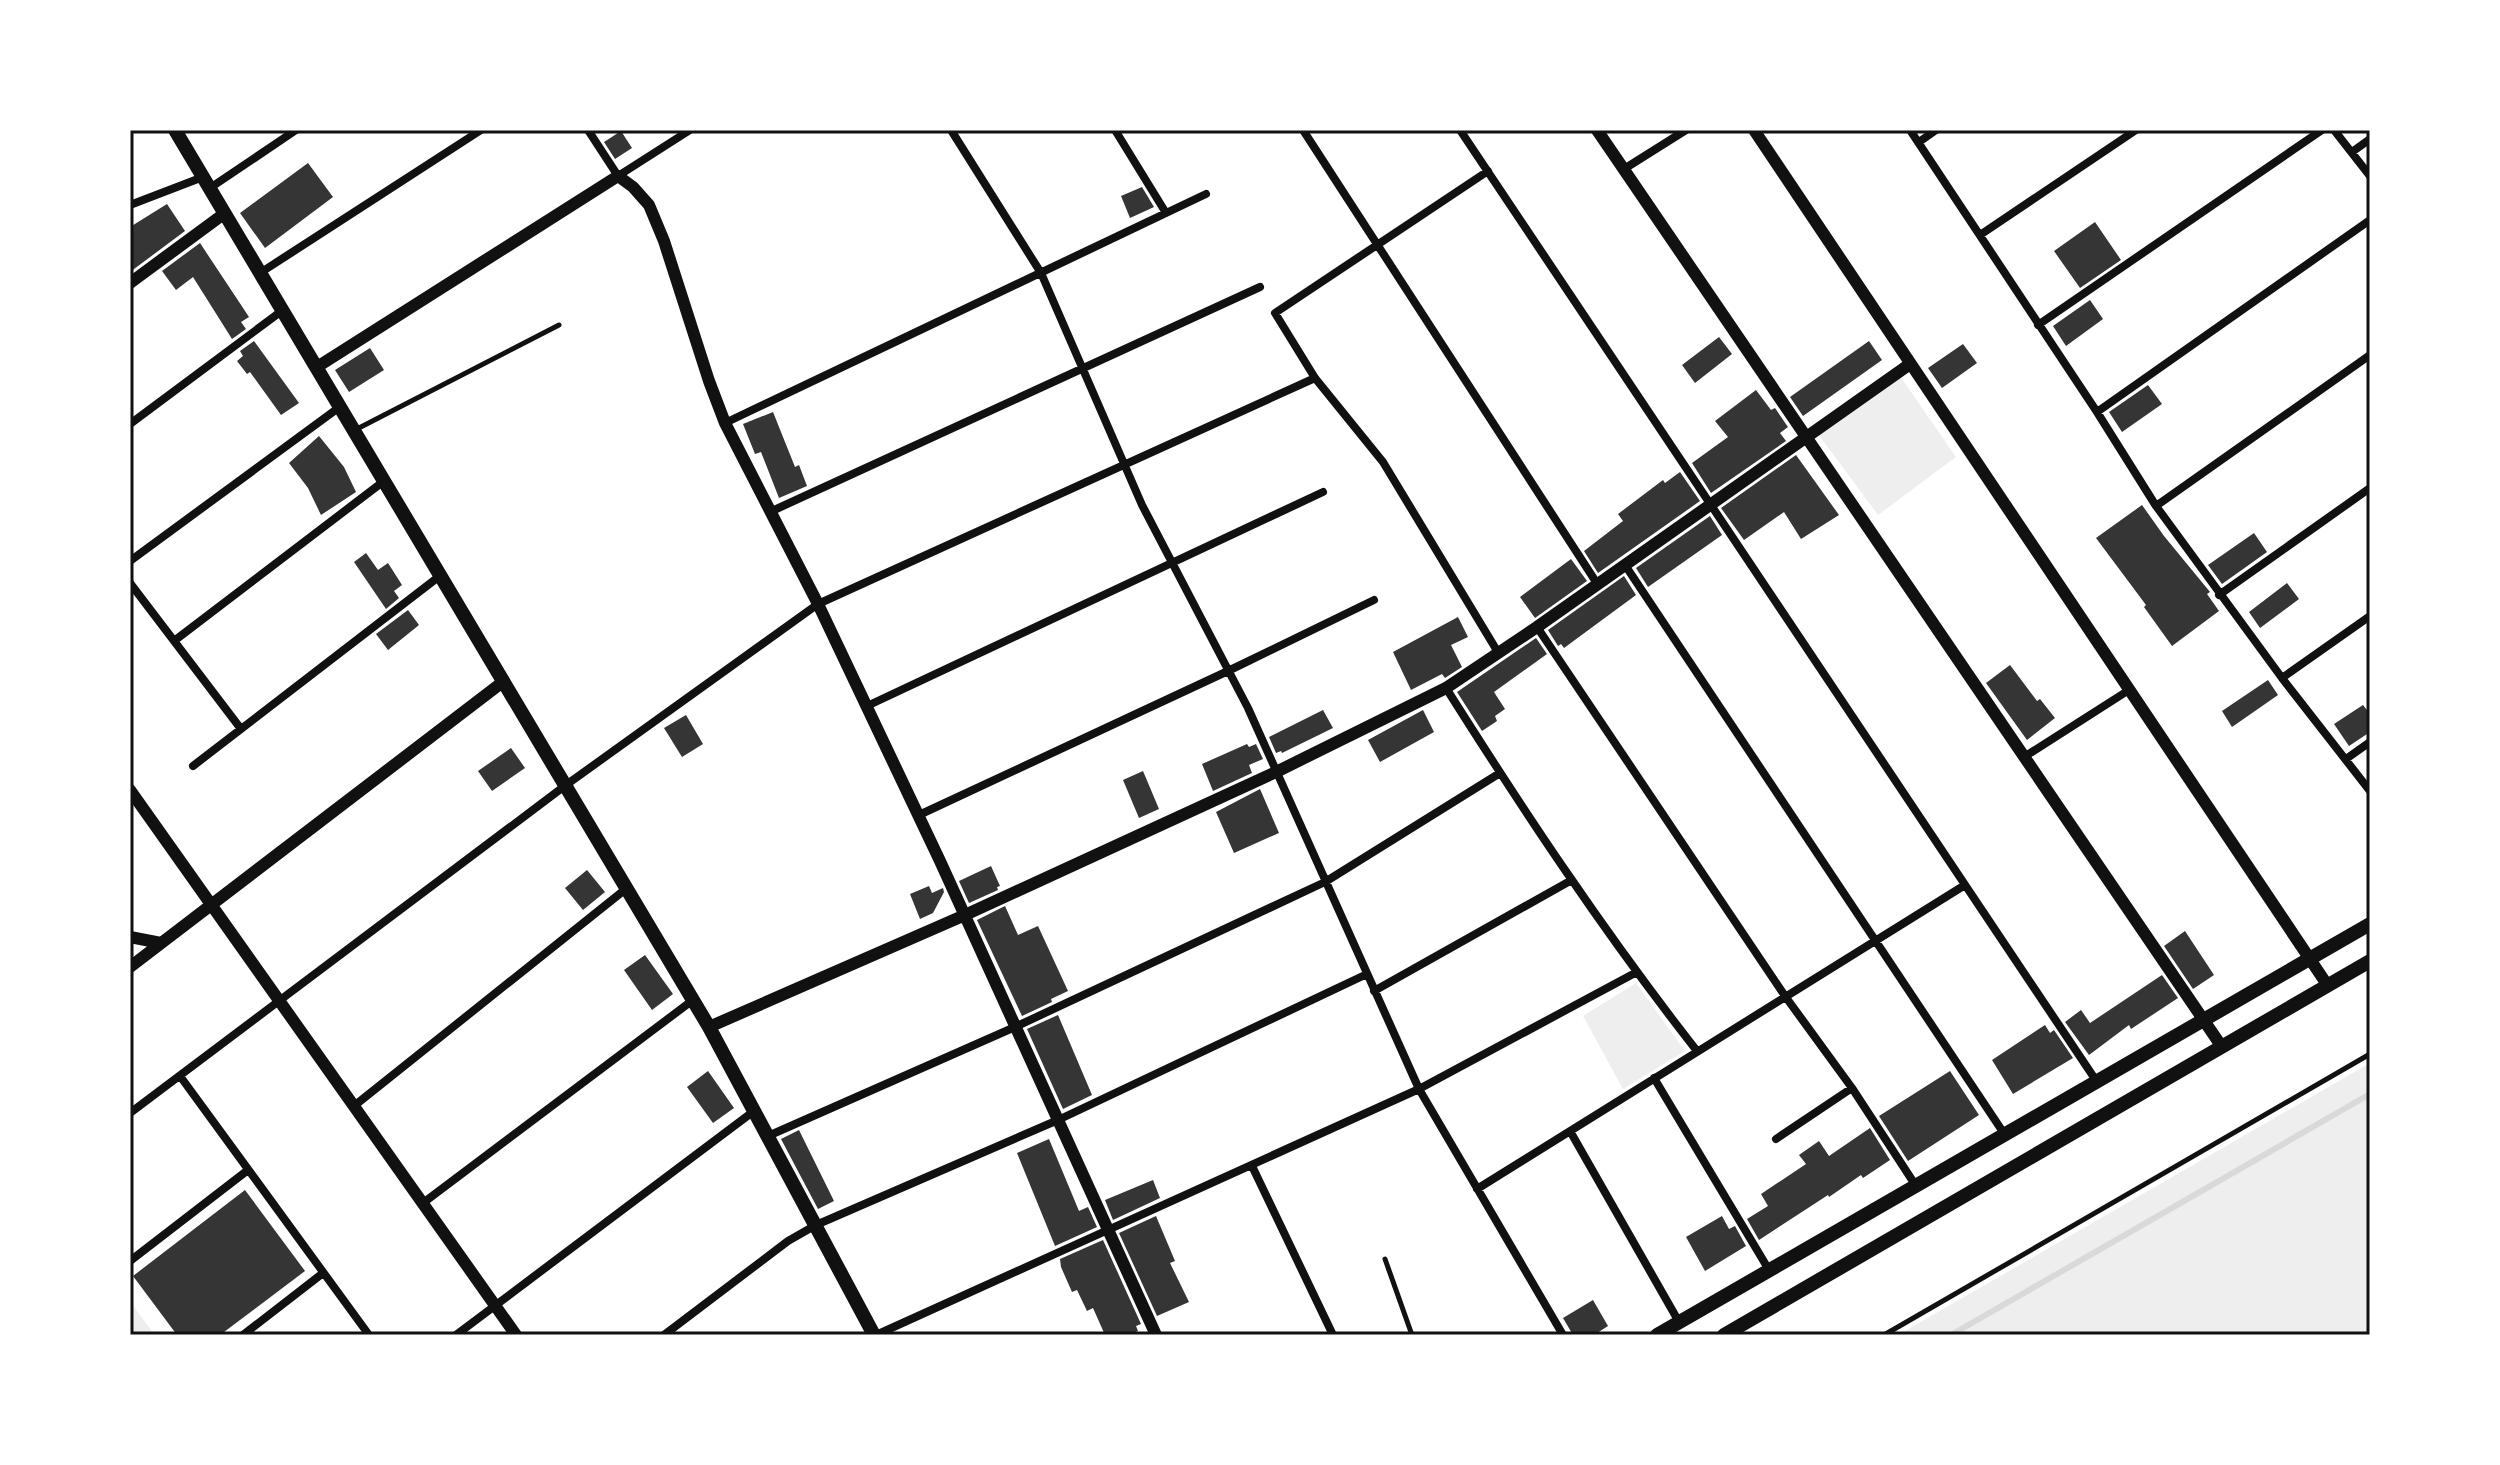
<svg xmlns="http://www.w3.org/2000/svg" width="2500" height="1465" font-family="Manrope,sans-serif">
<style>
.green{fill:#eee}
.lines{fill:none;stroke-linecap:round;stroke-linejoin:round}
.stream{stroke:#d9d9d9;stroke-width:6}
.building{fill:#353535}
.service{stroke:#111;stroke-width:5}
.minor{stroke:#111;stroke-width:8}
.tertiary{stroke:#111;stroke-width:12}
.secondary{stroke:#111;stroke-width:14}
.neatline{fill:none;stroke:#111;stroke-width:3}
</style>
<rect width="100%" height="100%" fill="#fff"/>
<path class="green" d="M 1900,376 L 1956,457 L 1878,515 L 1818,434 Z
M 1636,983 L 1685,1051 L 1623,1089 L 1583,1016 Z
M 2370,1063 L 2370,1335 L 1898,1335 Z
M 131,1303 L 155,1335 L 130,1335 Z"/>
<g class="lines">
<path class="stream" d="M 1951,1335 L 2370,1094"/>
</g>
<path class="building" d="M 621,131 L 632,148 L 615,159 L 604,142 Z
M 308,163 L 333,197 L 265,248 L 240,213 Z
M 1142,187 L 1154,207 L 1130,218 L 1121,196 Z
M 167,204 L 185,231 L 130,272 L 130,227 Z
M 2095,222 L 2121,260 L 2080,288 L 2054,251 Z
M 200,243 L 249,317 L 241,322 L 246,329 L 232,339 L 193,277 L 176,290 L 162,271 Z
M 2090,300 L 2103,319 L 2066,346 L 2053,326 Z
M 1719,337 L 1732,354 L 1695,383 L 1682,365 Z
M 254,341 L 299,403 L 281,415 L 250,372 L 247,374 L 237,361 L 243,356 L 240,351 Z
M 1869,341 L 1882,360 L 1803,416 L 1790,397 Z
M 1963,344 L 1977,363 L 1942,388 L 1928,368 Z
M 370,348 L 384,370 L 349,392 L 335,370 Z
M 2148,385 L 2162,404 L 2122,432 L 2109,412 Z
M 1756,390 L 1771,410 L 1775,408 L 1788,427 L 1780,433 L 1786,441 L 1711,493 L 1692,463 L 1728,437 L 1715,421 Z
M 773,412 L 795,467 L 799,465 L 807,486 L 779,498 L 761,452 L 755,454 L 743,424 Z
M 319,436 L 344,467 L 356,492 L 321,515 L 308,488 L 289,463 Z
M 1796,455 L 1839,515 L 1801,539 L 1784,512 L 1744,540 L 1721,508 Z
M 1680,472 L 1700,501 L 1598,573 L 1584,551 L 1623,521 L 1618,514 L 1663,480 L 1665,483 Z
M 2142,505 L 2164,536 L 2210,592 L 2207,594 L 2219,611 L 2172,646 L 2144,607 L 2146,605 L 2096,538 Z
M 1710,516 L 1722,535 L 1648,587 L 1636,568 Z
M 2254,533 L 2267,552 L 2222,584 L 2208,565 Z
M 366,553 L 378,570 L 388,563 L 402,585 L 394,591 L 399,598 L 386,609 L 354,562 Z
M 1571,559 L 1587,581 L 1535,618 L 1520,597 Z
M 1624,576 L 1636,595 L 1564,648 L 1561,644 L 1558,646 L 1548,630 Z
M 2287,583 L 2299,599 L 2260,628 L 2249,612 Z
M 408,610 L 419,625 L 388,650 L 376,634 Z
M 1458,617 L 1468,637 L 1451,645 L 1462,667 L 1445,678 L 1442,674 L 1411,690 L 1393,652 Z
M 1536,638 L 1547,654 L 1494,692 L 1505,709 L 1495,716 L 1497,721 L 1482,731 L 1457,692 Z
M 2010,665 L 2037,701 L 2040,699 L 2055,718 L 2027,740 L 1986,683 Z
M 2268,680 L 2278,695 L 2232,727 L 2222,711 Z
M 2363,705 L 2370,714 L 2370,732 L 2349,746 L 2334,724 Z
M 1323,710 L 1333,728 L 1282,753 L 1281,751 L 1276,753 L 1269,737 Z
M 1423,710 L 1434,732 L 1380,762 L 1368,740 Z
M 686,715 L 703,744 L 682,757 L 664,728 Z
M 1247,744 L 1249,747 L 1256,744 L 1263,759 L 1249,765 L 1252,773 L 1213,791 L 1202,764 Z
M 511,748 L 525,768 L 492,791 L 478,771 Z
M 1143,771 L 1159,809 L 1139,818 L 1123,780 Z
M 1260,789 L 1279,833 L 1234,853 L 1216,812 Z
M 991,866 L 1000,886 L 997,887 L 998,890 L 969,903 L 959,881 Z
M 587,870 L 605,892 L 583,910 L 565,888 Z
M 929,886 L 932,893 L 943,888 L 944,892 L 933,913 L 920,919 L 910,894 Z
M 1005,906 L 1018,935 L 1038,926 L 1068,991 L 1051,999 L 1052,1002 L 1022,1016 L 977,920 Z
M 2185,931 L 2214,975 L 2193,989 L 2164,946 Z
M 645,955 L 673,994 L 652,1010 L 624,970 Z
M 2162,975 L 2178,998 L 2131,1029 L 2129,1025 L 2089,1055 L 2065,1022 L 2081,1010 L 2090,1023 Z
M 1058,1015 L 1092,1095 L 1063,1109 L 1027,1029 Z
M 2045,1025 L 2050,1033 L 2054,1030 L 2073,1058 L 2013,1094 L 1992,1060 Z
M 708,1071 L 734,1108 L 713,1123 L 687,1087 Z
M 1950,1071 L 1979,1115 L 1908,1161 L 1879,1116 Z
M 1870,1128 L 1890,1160 L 1863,1178 L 1861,1175 L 1829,1197 L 1828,1195 L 1759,1240 L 1747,1219 L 1768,1206 L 1761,1194 L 1806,1164 L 1799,1155 L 1819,1141 L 1829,1156 Z
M 799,1130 L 834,1201 L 818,1209 L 781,1139 Z
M 1049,1139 L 1079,1211 L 1088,1207 L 1097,1227 L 1055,1246 L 1017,1153 Z
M 1153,1180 L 1160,1198 L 1113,1220 L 1105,1200 Z
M 245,1190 L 305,1271 L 220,1335 L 177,1335 L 133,1276 Z
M 1156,1216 L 1175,1261 L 1170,1263 L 1189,1302 L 1157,1316 L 1119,1233 Z
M 1722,1216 L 1729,1229 L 1735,1226 L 1746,1246 L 1705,1271 L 1686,1237 Z
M 1103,1240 L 1141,1324 L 1136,1326 L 1138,1331 L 1128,1335 L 1105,1335 L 1093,1308 L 1087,1311 L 1077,1290 L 1072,1292 L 1061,1267 L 1060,1259 Z
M 1593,1300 L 1608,1326 L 1594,1335 L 1573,1335 L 1563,1318 Z"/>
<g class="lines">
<path class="service" d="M 355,430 L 559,325
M 1385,1259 L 1412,1335
M 1884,1335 L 2370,1054"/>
<path class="minor" d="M 588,130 L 618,176 L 690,130
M 951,130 L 1041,273 L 1142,505 L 1248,708 L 1419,1089 L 1563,1335
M 1115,130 L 1166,213
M 1303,130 L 1598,585
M 1460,130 L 2097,1082
M 1910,130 L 2097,412 L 2156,506 L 2282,678 L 2370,791
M 2334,130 L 2370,176
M 1919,142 L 1936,130
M 2352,152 L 2370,139
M 1624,169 L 1686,130
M 1488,171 L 1275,313 L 1315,378 L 1383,462 L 1499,654
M 210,188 L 296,130
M 130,205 L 203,177
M 1980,235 L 2136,130
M 260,273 L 481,130
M 2038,325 L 2322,130
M 2097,412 L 2370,220
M 725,423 L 1206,194
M 130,424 L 283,310
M 2156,506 L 2370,355
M 772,511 L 1260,287
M 130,561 L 341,406
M 1625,565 L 2005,1135
M 130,583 L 241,729
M 2219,595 L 2370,488
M 1537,627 L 1785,996 L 1852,1088 L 1916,1186
M 174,641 L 384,481
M 2282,678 L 2370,616
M 1446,688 C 1525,813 1606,935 1697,1051
M 867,706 L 1323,492
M 2024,757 L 2129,690
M 2346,759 L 2370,742
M 193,766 L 441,575
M 919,815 L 1228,671 L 1374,600
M 1374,991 L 1570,881
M 180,1076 L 369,1335
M 1654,1078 L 1769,1270
M 354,1106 L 627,888
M 130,1113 L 566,785 L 818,604 L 1315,378
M 1570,1131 L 1679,1322
M 768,1136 L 1015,1027 L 1325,882 L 1500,773
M 1776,1139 L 1852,1088
M 1252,1166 L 1333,1335
M 1477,1189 L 1965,885
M 423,1203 L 693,1000
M 130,1261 L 248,1170
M 243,1335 L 323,1273
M 456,1335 L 754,1111
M 664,1335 L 788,1241 L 816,1225 L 1058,1120 L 1367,974
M 876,1335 L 1419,1089 L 1635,973"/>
<path class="tertiary" d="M 1597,130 L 2222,1047
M 1754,130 L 2328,986
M 130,283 L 225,213
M 317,367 L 618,176 L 633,187 L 649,205 L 664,241 L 709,381 L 725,423 L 818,604 L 940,861 L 1156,1335
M 130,790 L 516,1335
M 130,937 L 161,943
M 130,967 L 504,681
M 709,1027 L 965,915 L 1276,772 L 1446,688 L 1537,627 L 1910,364"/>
<path class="secondary" d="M 175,130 L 709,1027 L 874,1335
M 1657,1335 L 2370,924
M 1724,1335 L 2370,961"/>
</g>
<rect width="2500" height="1465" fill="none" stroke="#ffffff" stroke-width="264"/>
<rect x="132" y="132" width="2236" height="1201" class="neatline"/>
</svg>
